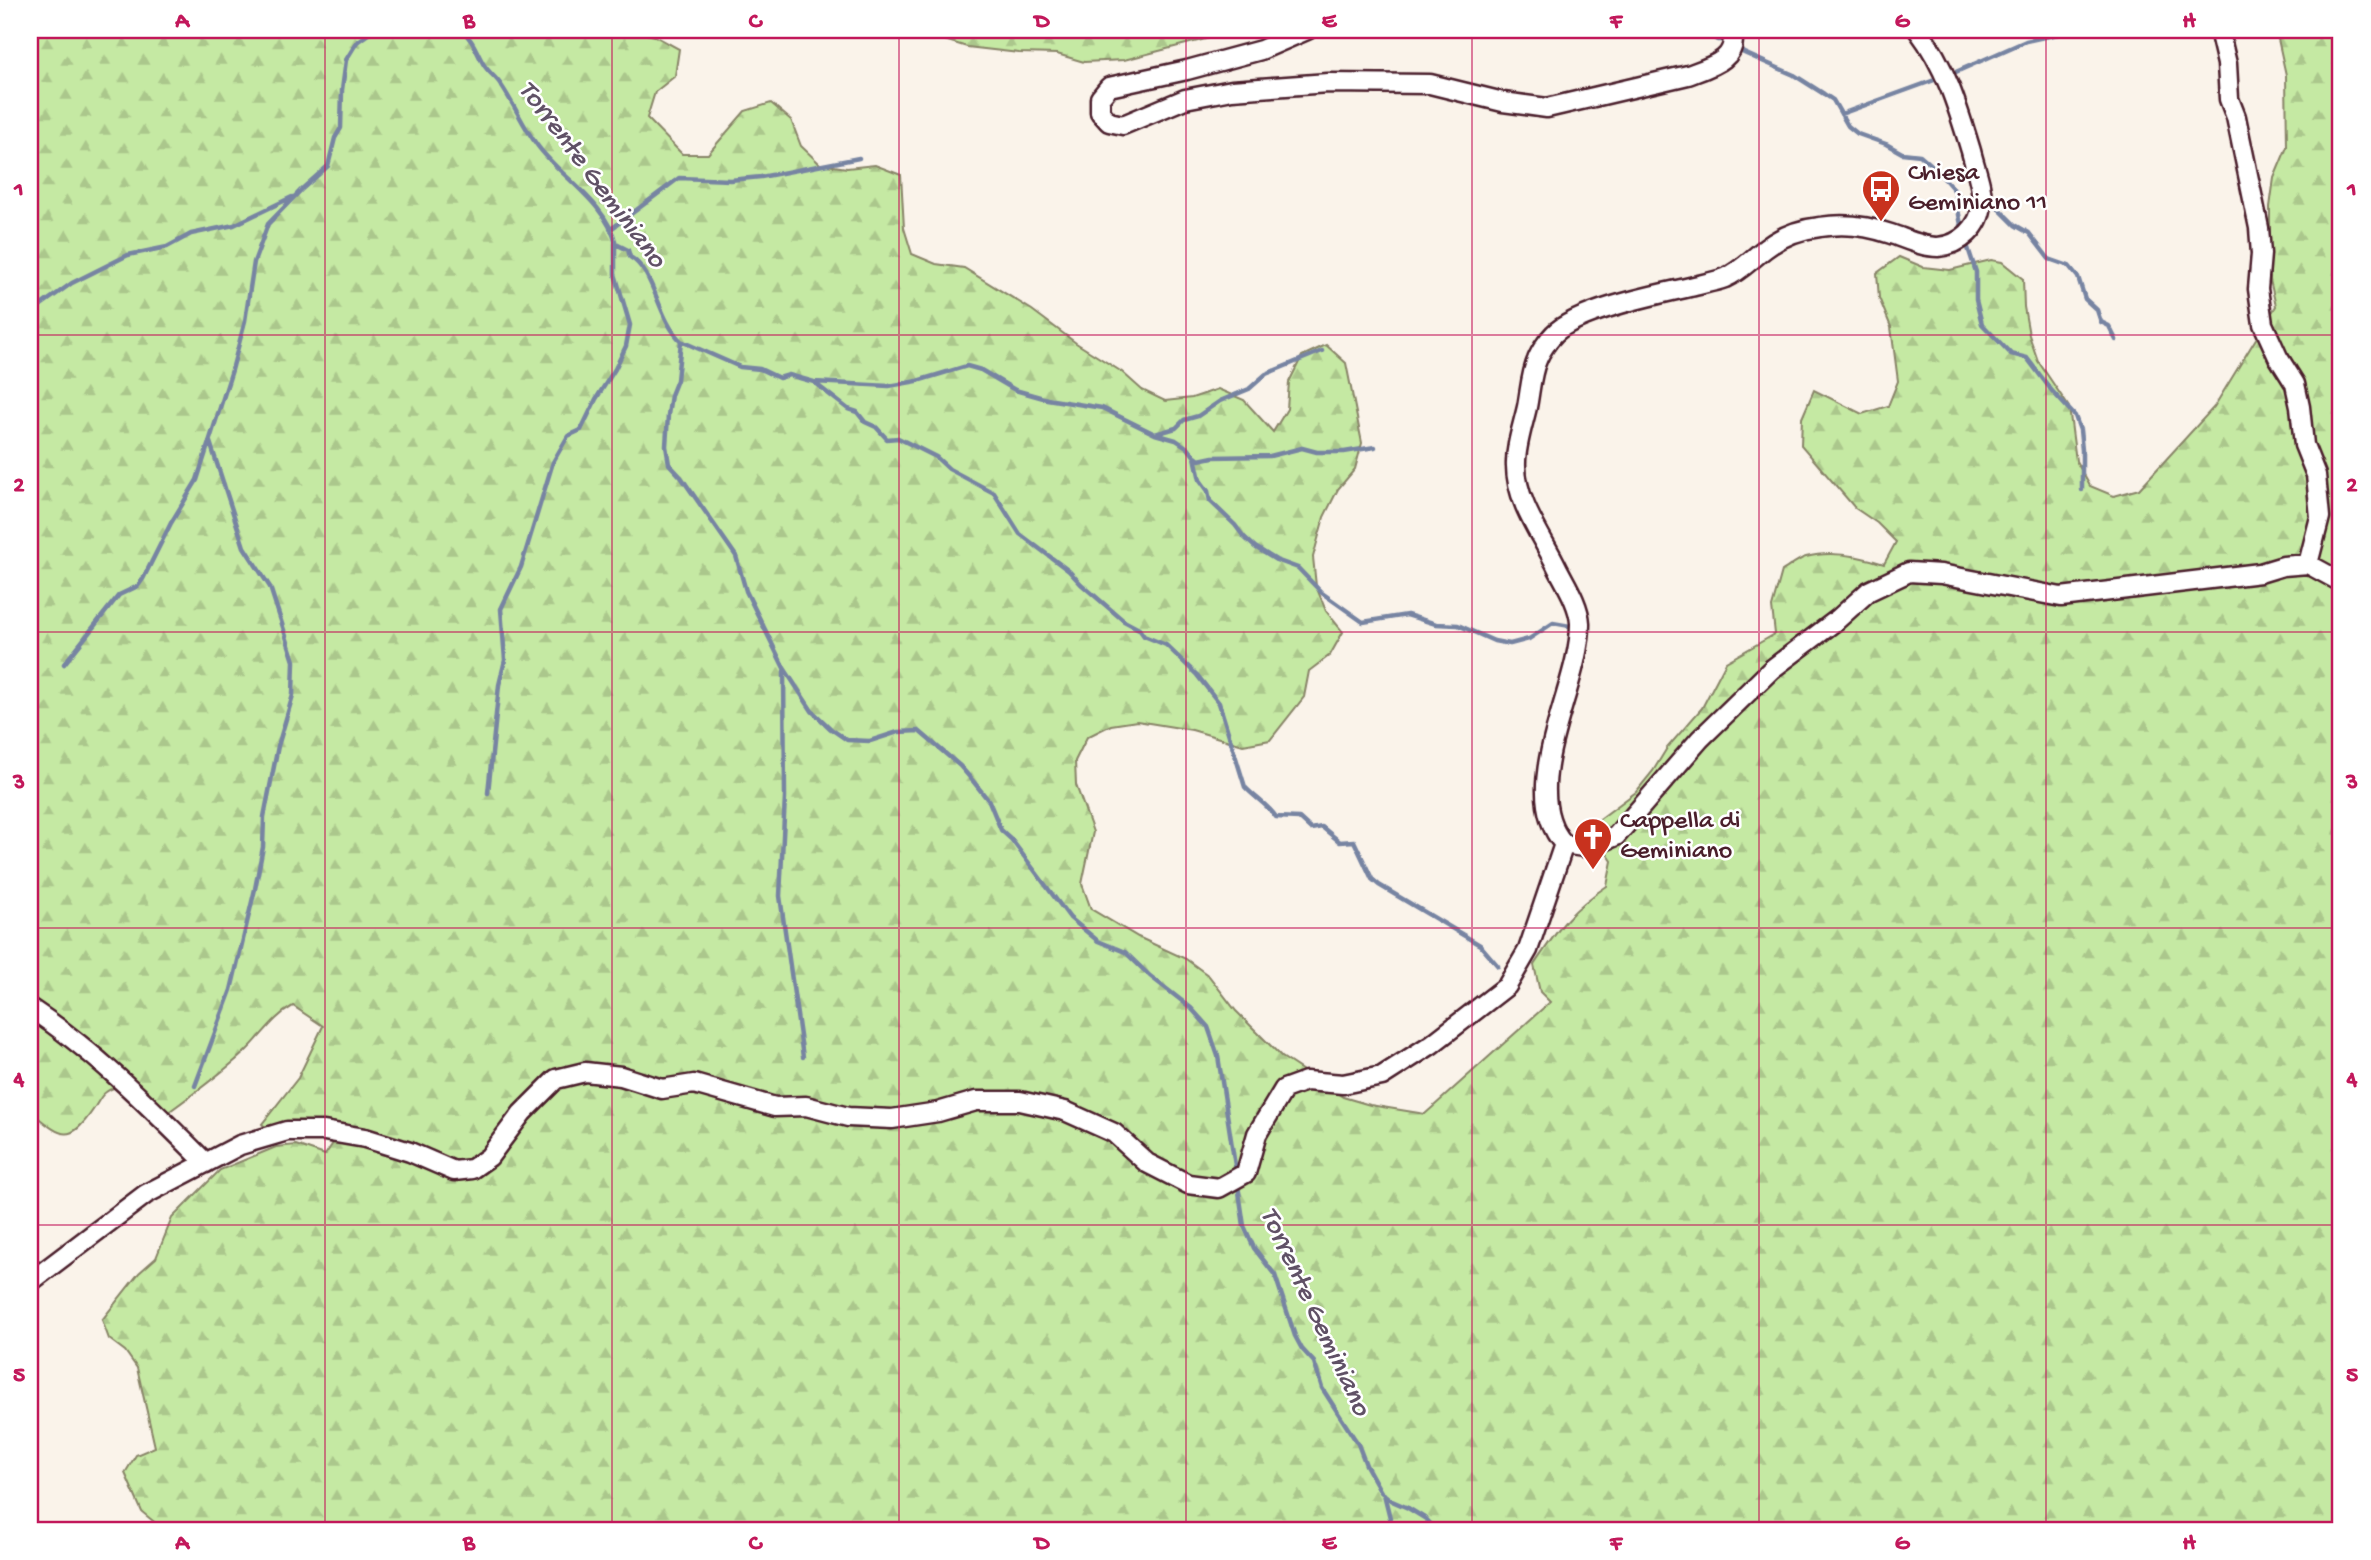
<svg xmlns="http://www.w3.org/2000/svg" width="2371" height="1560" font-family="'Gochi Hand',sans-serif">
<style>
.forest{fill:url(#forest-firs);stroke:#888467;stroke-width:2}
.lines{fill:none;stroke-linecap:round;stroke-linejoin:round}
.stream{stroke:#7784a2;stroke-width:4.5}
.minor-casing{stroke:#4a1f2b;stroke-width:23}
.minor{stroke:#fff;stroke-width:18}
.grid{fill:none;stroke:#c2185b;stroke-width:2;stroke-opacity:0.55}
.labels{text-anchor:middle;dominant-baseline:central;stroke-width:5;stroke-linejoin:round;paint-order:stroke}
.poi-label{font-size:26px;fill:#4a1f2b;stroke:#fff;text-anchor:start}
.water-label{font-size:28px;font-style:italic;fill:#605166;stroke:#fff}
.neatline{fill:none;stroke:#c2185b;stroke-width:2.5}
.grid-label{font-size:23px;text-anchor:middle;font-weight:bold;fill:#c2185b}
</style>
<defs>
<pattern id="forest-firs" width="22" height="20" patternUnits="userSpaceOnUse" patternTransform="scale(1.75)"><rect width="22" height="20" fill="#c5e9a3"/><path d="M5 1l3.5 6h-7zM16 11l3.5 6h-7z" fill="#abc78c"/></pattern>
</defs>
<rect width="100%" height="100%" fill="#faf3ea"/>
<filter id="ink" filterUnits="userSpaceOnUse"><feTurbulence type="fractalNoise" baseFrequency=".0143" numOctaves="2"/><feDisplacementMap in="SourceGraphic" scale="14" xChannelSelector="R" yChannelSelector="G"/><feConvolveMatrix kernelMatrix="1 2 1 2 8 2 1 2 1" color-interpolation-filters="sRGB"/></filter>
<g filter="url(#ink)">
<path class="forest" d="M 30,30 L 628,30 L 655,36 L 679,49 L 675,76 L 655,92 L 647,118 L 682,154 L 708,154 L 745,111 L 771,103 L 791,120 L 801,146 L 820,164 L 847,168 L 875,165 L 901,175 L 904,228 L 912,254 L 936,264 L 964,268 L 1032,310 L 1076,343 L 1122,372 L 1142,390 L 1165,401 L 1192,398 L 1218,389 L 1244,400 L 1273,432 L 1287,409 L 1289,382 L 1302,356 L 1326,345 L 1346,363 L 1362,443 L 1355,469 L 1338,489 L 1324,517 L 1313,557 L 1316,586 L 1326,611 L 1343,632 L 1330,655 L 1309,671 L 1304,697 L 1270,740 L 1243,745 L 1192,730 L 1137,721 L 1111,725 L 1087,737 L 1075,761 L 1076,785 L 1093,832 L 1082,884 L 1091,909 L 1138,937 L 1186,959 L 1209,976 L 1236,1011 L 1282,1057 L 1343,1097 L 1370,1105 L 1425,1114 L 1550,1002 L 1540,992 L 1534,965 C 1559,928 1569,911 1607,886 L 1612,861 L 1593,833 L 1593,824 L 1636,792 L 1653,771 L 1667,748 L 1702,708 L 1726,662 L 1775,634 L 1772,607 L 1782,571 C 1789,567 1798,559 1806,557 C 1832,550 1860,556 1884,564 L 1896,542 L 1877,523 L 1855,508 L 1801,445 L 1802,418 L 1814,390 L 1862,414 L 1888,406 L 1898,381 L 1891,327 L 1879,298 L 1877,273 L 1899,257 L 1923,267 L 1950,270 L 1991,260 L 2002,262 L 2023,279 L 2024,307 L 2029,335 L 2038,361 L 2069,407 L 2076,461 L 2090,486 L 2114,496 L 2139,489 L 2214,407 L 2276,306 L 2270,280 L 2270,207 L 2274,178 L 2287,147 L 2286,75 L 2276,30 L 2341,30 L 2341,1530 L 164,1530 L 142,1512 L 125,1473 L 136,1455 L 155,1447 L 137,1368 L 125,1351 L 109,1339 L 102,1320 L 139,1273 L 156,1258 L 172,1218 L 220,1170 L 276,1147 L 296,1145 L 325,1155 L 346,1124 L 299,1122 L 269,1131 L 262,1124 L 298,1078 L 323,1026 L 293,1006 C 273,1017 262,1036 246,1051 C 220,1075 192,1095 163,1116 L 132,1083 C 124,1085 112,1087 106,1092 C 101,1095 97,1104 93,1110 C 68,1147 60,1135 30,1111 Z
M 925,30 L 1258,30 L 1229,33 L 1124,60 L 1084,62 L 1057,54 L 1019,53 L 967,47 L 928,35 Z"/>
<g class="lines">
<path class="stream" d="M 461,30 C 474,40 476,52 484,65 C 489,73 496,77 501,85 C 514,104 523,126 537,145 C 561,178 606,202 616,244 L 628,250 L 630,257 C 655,271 657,318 681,341 L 677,380 L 671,395 L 668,415 L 666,446 L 669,464 L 681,477 L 736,556 L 746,591 L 784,668 L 812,711 L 831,729 L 847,740 L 870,741 L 898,732 L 919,731 L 960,766 L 973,781 L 989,801 L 1001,830 L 1011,839 L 1070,918 L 1098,941 L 1125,952 L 1150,976 L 1191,1008 L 1208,1027 L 1218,1056 L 1236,1172
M 1672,30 L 1710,35 L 1717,40 L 1728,40
M 1737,48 L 1744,53 L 1794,75 L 1824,94 L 1833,100 L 1848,126 L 1858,134 L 1886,144 L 1902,153 L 1920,155 L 1936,169 L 1961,198 L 1966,201 L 1977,202
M 1949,75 L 2026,41 L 2076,30
M 1841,114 L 1940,78
M 1955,194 L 1962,230
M 1985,202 L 1993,203 L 2015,225 L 2029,233 L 2049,259 L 2069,266 L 2078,277 L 2085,299 L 2097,310 L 2101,322 L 2109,326 L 2116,340
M 611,229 L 679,178 L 730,180 L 761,177 L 859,158
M 1966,242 L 1976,272 L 1976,300 L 1982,324 L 2011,354 L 2027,358 L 2052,391 L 2075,416 L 2080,430 L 2082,450 L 2082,490
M 30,313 L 72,283 L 128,255 L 167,247 L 191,234 L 234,225 L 292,197
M 681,341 L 740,367 L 760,369 L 779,378 L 789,375 L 814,382 L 889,386 L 917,381 L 967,366 L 981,370 L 1015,390 L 1047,399 L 1102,408 L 1155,434 L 1176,440 L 1188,448 L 1195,457 L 1200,480 L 1208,491 L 1210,501 L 1235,525 L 1244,537 L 1255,547 L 1276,560 L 1298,568 L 1322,593 L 1363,622 L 1407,615 L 1436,624 L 1458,625 L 1494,641 L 1510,644 L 1529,639 L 1553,623 L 1570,626
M 816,384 L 848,409 L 857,412 L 865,422 L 876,427 L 887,439 L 898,438 L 936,457 L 949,469 L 994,493 L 1020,534 L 1069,571 L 1081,584 L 1124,621 L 1139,629 L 1144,636 L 1166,645 L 1197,675 L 1219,703 L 1245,787 C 1255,798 1268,805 1276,817 L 1299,818 L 1311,829 L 1322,827 L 1340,842 L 1354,841 L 1372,879 L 1379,885 L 1480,945 L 1498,966
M 1155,434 L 1176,428 L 1184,420 L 1198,416 L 1220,401 L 1249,389 L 1266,374 L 1322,351
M 1197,458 L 1199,460 L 1213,457 L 1270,456 L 1302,448 L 1317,452 L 1344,452 L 1375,447
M 64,664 L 119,595 L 138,586 L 143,579 L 171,523 L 197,480 L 232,370 L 245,321 L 254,262 L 268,224 L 302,189 L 328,166 L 335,138 L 341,128 L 342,90 L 346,60 L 357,42 L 374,30
M 784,671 L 785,797 L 780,896 L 803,1057
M 488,793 L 499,685 L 505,660 L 501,609 L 521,567 L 553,462 L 568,436 L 581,430 L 596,399 L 615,369 L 626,346 L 630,325 L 615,274 L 615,243
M 195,1086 L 231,990 L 255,889 L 263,847 L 264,817 L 278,746 L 293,695 L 294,661 L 270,587 L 244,547 L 210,442
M 1238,1185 L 1244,1226 L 1254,1248 L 1275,1275 L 1295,1336 L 1302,1349 L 1314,1362 L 1322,1388 L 1358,1444 L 1366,1465 L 1381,1492 L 1392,1501 L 1408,1508 L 1426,1519 L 1436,1530
M 1384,1494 L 1393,1530"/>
<defs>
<path id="minor" d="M 1307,30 L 1261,50 L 1187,70 L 1109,87 L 1100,98 L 1100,112 L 1109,122 L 1123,125 L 1185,99 L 1232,90 L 1328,83 L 1430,84 L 1503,102 L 1547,108 L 1688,75 C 1710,67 1741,59 1731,30
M 2219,30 L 2227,64 L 2229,99 L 2236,117 L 2259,228 L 2261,254 L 2258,289 L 2263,324 L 2278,357 L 2295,384 L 2300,407 L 2304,445 L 2316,475 L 2320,517 L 2308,564
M 1564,844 C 1515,788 1581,687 1580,623 C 1579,604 1565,583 1557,567 C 1542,536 1516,502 1516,466 C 1515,448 1523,425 1527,407 C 1530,392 1531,373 1537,360 C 1540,352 1548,340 1554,334 C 1575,311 1658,294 1690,287 C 1701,284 1714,282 1725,278 C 1742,271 1754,256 1769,246 C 1784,235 1802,229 1820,227 C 1844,223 1868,226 1891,234 C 1906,239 1922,247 1938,247 C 1961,245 1980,227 1982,204 C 1983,187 1975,168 1971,151 C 1958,108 1946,67 1918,30
M 1564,844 L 1583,847 L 1593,846 L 1616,836 L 1700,739 L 1772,669 L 1838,619 L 1869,591 L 1909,572 L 1941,574 L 2061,597 L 2260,573 L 2283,566 L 2308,564 L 2341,582
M 30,1008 C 95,1051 151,1108 206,1163
M 30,1282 L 146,1194 L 240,1145 L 287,1131 L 324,1131 L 365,1138 L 410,1152 L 454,1171 L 472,1169 L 489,1157 L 522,1113 L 556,1079 L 585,1072 L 621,1076 L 662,1089 L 694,1084 L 775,1107 L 806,1106 L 848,1117 L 892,1119 L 938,1112 L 976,1101 L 1020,1101 L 1065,1111 L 1114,1133 L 1147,1163 L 1188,1184 L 1219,1188 L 1246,1173 L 1257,1134 L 1284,1089 L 1306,1081 L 1343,1084 L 1382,1076 L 1432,1044 L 1507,986 L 1528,950 L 1564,844"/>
</defs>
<use href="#minor" class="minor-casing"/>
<use href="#minor" class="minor"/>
</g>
</g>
<path class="grid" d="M 325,30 L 325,1530M 612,30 L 612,1530M 899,30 L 899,1530M 1186,30 L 1186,1530M 1472,30 L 1472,1530M 1759,30 L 1759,1530M 2046,30 L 2046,1530M 30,335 L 2341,335M 30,632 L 2341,632M 30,928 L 2341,928M 30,1225 L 2341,1225"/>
<defs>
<symbol id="bus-pin" viewBox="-11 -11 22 30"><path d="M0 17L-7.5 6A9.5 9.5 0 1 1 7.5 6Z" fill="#c8321e" stroke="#fff"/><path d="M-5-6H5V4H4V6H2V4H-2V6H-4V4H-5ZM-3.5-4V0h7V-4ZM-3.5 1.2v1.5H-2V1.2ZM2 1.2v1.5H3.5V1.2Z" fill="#fff"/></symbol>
<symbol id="church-pin" viewBox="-11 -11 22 30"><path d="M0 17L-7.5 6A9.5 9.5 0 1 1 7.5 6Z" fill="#c8321e" stroke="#fff"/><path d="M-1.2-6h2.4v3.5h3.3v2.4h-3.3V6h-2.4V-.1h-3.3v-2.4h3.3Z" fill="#fff"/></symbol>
</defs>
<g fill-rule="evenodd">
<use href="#bus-pin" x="1859" y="167" width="44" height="60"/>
<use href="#church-pin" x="1571" y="815" width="44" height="60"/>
</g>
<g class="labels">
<g class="poi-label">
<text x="1908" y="174">Chiesa<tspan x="1908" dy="30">Geminiano 11</tspan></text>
<text x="1620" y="822">Cappella di<tspan x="1620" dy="30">Geminiano</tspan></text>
</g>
<g class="water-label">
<text transform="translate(591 175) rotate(53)">Torrente Geminiano</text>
<text transform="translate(1314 1312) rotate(65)">Torrente Geminiano</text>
</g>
</g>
<rect width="2371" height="1560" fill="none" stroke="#fff" stroke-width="77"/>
<rect x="38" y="38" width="2294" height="1484" class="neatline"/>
<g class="grid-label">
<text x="182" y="27">A</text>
<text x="469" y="27">B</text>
<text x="755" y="27">C</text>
<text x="1042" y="27">D</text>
<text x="1329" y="27">E</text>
<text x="1616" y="27">F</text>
<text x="1902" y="27">G</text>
<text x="2189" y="27">H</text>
<text x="19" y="195">1</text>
<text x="2352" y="195">1</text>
<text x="19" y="491">2</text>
<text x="2352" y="491">2</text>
<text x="19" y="788">3</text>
<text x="2352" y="788">3</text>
<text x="19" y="1085">4</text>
<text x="2352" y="1085">4</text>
<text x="19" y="1381">5</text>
<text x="2352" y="1381">5</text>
<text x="182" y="1549">A</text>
<text x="469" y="1549">B</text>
<text x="755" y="1549">C</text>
<text x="1042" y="1549">D</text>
<text x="1329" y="1549">E</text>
<text x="1616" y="1549">F</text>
<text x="1902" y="1549">G</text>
<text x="2189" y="1549">H</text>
</g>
</svg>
